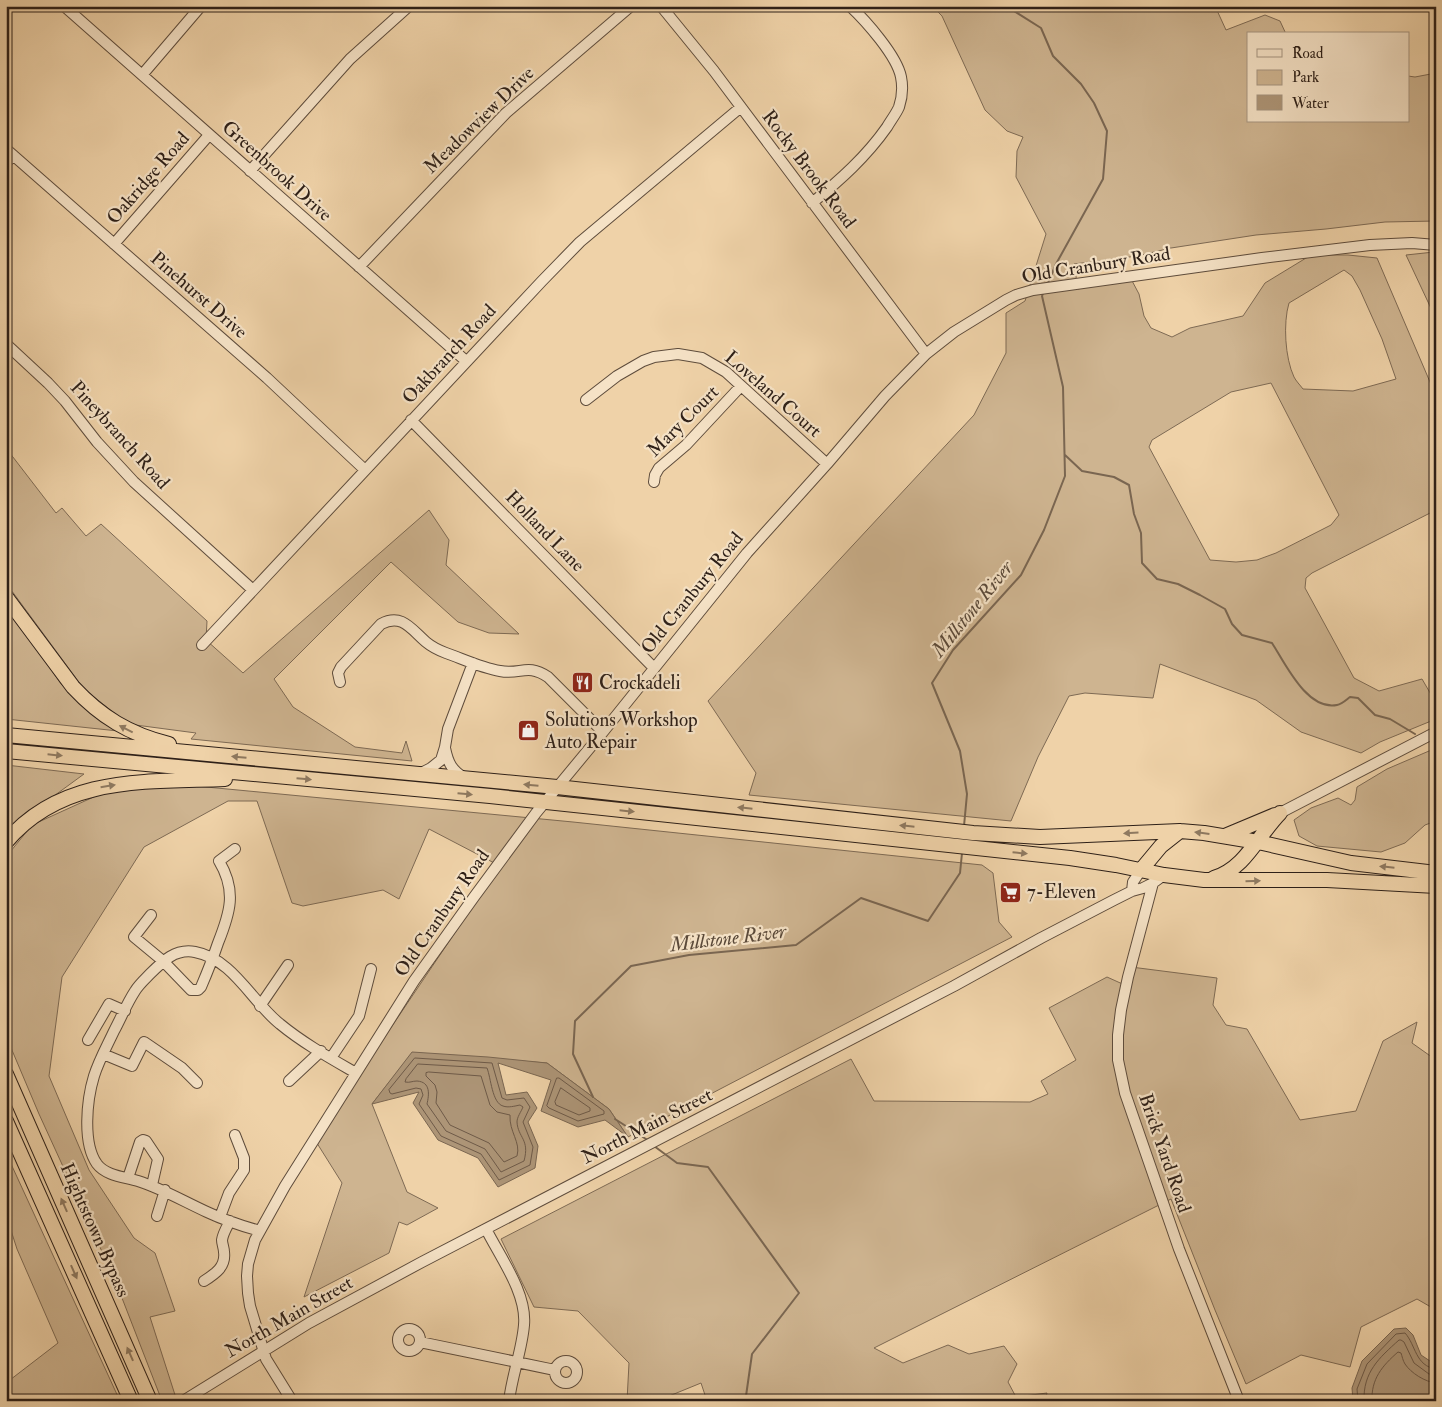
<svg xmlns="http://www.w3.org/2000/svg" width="1442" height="1407" font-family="'IM FELL Double Pica',serif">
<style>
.green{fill:#ceb490;stroke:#7e6a54;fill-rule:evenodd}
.water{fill:#ad9577;stroke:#7a6651}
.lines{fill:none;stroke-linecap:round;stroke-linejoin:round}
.shore{stroke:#6e5a48;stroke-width:1}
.stream{stroke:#7a6651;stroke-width:2}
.minor-casing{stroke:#5e4c3c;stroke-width:12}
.highway-casing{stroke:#2e2018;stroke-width:16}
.minor{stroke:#f5e2c6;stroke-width:10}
.highway{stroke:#efd2a8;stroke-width:14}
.oneway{fill:#8e7960}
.labels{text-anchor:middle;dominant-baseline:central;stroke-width:4.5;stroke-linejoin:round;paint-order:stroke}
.street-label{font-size:19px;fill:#2e2018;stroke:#f5e2c6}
.poi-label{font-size:19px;fill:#2e2018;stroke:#f5e2c6;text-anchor:start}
.water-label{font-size:20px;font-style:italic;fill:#5a4939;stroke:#f5e2c6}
</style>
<rect width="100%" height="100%" fill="#efd2a8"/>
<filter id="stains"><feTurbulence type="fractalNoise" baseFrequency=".004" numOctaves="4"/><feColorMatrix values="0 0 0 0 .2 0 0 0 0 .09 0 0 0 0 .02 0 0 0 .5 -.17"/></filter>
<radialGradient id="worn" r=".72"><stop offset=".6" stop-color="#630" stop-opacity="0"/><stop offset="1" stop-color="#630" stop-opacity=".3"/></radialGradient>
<path class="green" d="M 932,6 L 1215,6 L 1226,30 L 1265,15 L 1280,21 L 1286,34 L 1248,34 L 1248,121 L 1408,121 L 1408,76 L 1415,77 L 1436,73 L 1436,221 L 1385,222 L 1326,229 L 1256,235 L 1171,248 L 1137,256 L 1074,264 L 1078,289 L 1130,277 L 1139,294 L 1144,316 L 1151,328 L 1172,337 L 1190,328 L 1243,316 L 1265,283 L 1311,255 L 1348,255 L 1377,258 L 1436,396 L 1436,510 L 1312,573 L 1306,578 L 1305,588 L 1354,678 L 1379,691 L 1422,679 L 1436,703 L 1436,719 L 1380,742 L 1361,753 L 1301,732 L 1256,700 L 1160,664 L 1153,698 L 1085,693 L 1069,696 L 1038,757 L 1011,821 L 749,795 L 756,773 L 708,701 L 974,415 L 1006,353 L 1006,313 L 1025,301 L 1046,234 L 1016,177 L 1017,151 L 1023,137 L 1007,131 L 985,110 L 942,16 ZM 1344,270 L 1352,276 L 1360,290 L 1382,339 L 1396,379 L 1353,391 L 1303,389 C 1300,385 1296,381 1294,377 C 1285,358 1283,323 1289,303 ZM 1271,383 L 1339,515 L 1331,525 L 1276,553 L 1257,560 L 1236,562 L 1210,560 L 1149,447 L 1152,440 L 1231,392 Z
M 1434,252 L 1436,252 L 1436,319 L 1406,255 Z
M 6,448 L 56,513 L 62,508 L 86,536 L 101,524 L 207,621 L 206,640 L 243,673 L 429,510 L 449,540 L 446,565 L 519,634 L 489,633 L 458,622 L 391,562 L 274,679 L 293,707 L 355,747 L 402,753 L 406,741 L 412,761 L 191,739 L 196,733 L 128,724 L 84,689 L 6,583 Z
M 10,609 L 61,684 L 118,731 L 6,719 L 6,646 Z
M 1436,748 L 1436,821 L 1425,825 L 1405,843 L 1381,852 L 1317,846 L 1299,836 L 1294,820 L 1311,808 L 1338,798 L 1351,805 L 1355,800 L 1357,787 L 1387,769 Z
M 6,765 L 84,774 L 10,828 L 6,833 Z
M 154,782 L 573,822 L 982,865 L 993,873 L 999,922 L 1012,937 L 628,1137 L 609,1109 L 547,1063 L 412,1053 L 372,1104 L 407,1192 L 438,1208 L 407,1225 L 399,1222 L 389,1253 L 304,1297 L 342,1183 L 315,1140 L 500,866 L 429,829 L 399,899 L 383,890 L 303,906 L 292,903 L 257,801 L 228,801 L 144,847 L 62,977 L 49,1076 L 89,1170 L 134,1238 L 155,1253 L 175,1311 L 150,1317 L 176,1398 L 162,1401 L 115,1280 L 39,1114 L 6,1036 L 6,857 L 32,825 L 98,795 Z
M 1131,967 L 1217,978 L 1213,1005 L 1226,1025 L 1247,1029 L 1300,1120 L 1356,1111 L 1383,1041 L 1417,1022 L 1412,1043 L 1436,1060 L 1436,1310 L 1417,1299 L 1361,1327 L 1350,1367 L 1301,1355 L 1246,1384 L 1215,1310 L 1171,1199 L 874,1348 L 903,1363 L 948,1345 L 969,1354 L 1004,1346 L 1017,1364 L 1008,1382 L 1016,1397 L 1047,1393 L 1045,1401 L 707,1401 L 701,1383 L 657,1401 L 627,1401 L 629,1363 L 578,1311 L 534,1307 L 501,1239 L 851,1059 L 874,1101 L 1030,1102 L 1048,1094 L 1041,1081 L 1076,1060 L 1049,1008 L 1107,977 L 1127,986 Z
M 6,1153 L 120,1401 L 6,1401 L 6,1383 L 58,1343 L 17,1249 L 6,1215 Z"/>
<path class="water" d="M 412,1052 L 488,1057 L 547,1063 L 609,1109 L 628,1137 L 605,1120 L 578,1127 L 541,1111 L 551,1080 L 498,1063 L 506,1095 L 527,1092 L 537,1108 L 528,1122 L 538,1146 L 535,1168 L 498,1187 L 478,1158 L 438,1140 L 413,1103 L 419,1092 L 372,1104 Z
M 1406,1328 L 1413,1335 L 1421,1355 L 1436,1365 L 1436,1401 L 1353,1401 L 1352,1388 L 1362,1361 L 1394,1329 Z"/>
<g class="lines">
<path class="shore" d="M 415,1058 L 492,1063 L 502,1098 L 507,1100 L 524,1098 L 530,1107 L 523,1122 L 533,1147 L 530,1165 L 499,1180 L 481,1154 L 441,1136 L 419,1104 L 423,1095 L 421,1089 L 416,1088 L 392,1094 L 390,1093 L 389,1090 Z
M 418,1064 L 487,1068 C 491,1078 492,1103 503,1106 C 508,1108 515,1106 520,1105 L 523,1107 C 521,1112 517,1117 517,1122 C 518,1138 530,1139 524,1161 L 501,1172 L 485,1149 L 446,1131 L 427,1104 C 429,1095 431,1082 417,1081 C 412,1081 410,1083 405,1082 L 406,1079 Z
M 429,1072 L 481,1076 L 490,1105 L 497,1112 L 510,1115 C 509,1132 521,1142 517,1156 L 504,1162 L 489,1143 L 450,1125 L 436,1103 L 437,1092 L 435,1085 L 426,1076 L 426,1073 Z
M 557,1078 L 559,1078 L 604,1111 L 604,1114 L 578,1121 L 549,1108 L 547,1106 Z
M 561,1088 L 590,1108 L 590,1111 L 579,1115 L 556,1105 L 555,1102 Z
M 1358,1401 L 1357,1389 L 1367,1364 L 1396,1334 L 1405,1333 C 1416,1345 1415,1366 1436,1369
M 1364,1401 C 1363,1372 1379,1358 1399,1340 L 1401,1340 L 1404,1342 L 1414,1363 L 1429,1374 L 1436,1375
M 1372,1401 C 1371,1379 1382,1366 1398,1352 L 1401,1353 C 1402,1356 1403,1361 1405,1364 C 1411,1373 1425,1382 1436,1383"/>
<path class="stream" d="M 1006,6 L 1041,28 L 1053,56 L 1081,84 L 1094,103 L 1107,131 L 1103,179 L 1056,264 L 1047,285
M 1065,455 L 1082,471 L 1114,477 L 1129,485 L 1134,514 L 1141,533 L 1142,563 L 1157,579 L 1178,584 L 1200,595 L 1225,609 L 1232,624 L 1242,635 L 1272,643 C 1285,663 1307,711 1337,705 C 1342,704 1346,700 1350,697 L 1358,698 L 1375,715 L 1390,719 L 1415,734
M 1432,743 L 1436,746
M 964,826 L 967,794 L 960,751 L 932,683 L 953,650 L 1021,575 L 1044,530 L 1065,476 L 1063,387 L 1042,296 L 1044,291
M 593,1097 L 573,1054 L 575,1021 L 631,966 L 689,955 L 796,945 L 861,898 L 928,921 L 960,873 L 962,853
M 615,1119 L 649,1141
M 654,1146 L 677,1163 L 708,1167 L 799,1293 L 752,1354 L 746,1396 L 748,1401"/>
<defs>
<path id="minor" d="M 64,6 L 466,361
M 661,6 L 714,71 L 926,354
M 142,75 L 201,6
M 6,149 L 267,378 L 365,470
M 6,163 L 13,155
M 250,171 L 350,59 L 409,6
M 812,203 C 840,180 866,157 887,127 C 891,120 896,114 899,107 C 902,98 903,87 901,77 C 897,56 866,21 850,6
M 114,244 L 209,135
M 359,267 L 506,113 L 631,6
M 6,344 L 48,383 L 65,401 L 97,442 L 134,482 L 253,590
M 586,400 L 617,376 L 643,361 L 654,357 L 678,354 L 702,358 L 726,372 L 827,464
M 411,420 L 654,668
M 654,482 L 655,475 L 659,468 L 686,445 L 741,386
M 202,645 L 542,281 L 580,242 L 741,107
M 340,682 L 338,673 L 341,667 L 381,624 C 402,613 411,629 426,642 C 432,647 438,650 446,653 C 463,659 482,668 500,671 C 521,675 527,663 548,677 L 603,732
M 445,748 C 448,763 452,771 465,778
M 419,774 L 431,768 L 441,760 L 445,747 L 448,729 L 473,663
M 1280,813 L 1436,732
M 1153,883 L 1128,977 L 1121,1010 L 1118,1035 L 1118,1060 L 1125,1093 L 1179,1249 L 1239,1401
M 1132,891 L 1133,882 L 1141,870
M 151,915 L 134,937 L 163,961 L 191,990 L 198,990 L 201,987 C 207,973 213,958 218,943 C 230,913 237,891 219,861 L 235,849
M 260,1006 L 288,965
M 88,1040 L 109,1004 L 125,1011
M 103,1054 L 132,1066 L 144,1042 L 182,1068 L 197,1083
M 331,1058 L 359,1016 L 371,969
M 289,1081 L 321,1051
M 128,1178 L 140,1142 L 143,1140 L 146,1141 L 158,1159 L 152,1185
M 157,1216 L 165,1190
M 220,1217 L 229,1193 L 244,1170 L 244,1158 L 235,1135
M 486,1229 C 500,1257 527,1293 524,1325 C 522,1350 512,1375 509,1401
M 260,1231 C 242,1226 224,1220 207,1212 C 183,1201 163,1189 138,1181 C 125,1177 106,1176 97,1164 C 82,1143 87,1099 94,1076 C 99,1060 107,1046 114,1031 C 121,1018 127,1003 135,991 C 138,986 143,981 147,977 C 161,963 174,948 195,952 C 233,959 252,1002 280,1024 C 303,1043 330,1058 356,1073
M 204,1281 C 215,1274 226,1267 224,1252 C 224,1248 222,1244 222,1240 C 223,1233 227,1227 230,1221
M398 1340a11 11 0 1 1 22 0a11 11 0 1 1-22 0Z
M 420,1342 L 555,1370
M555 1372a11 11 0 1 1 22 0a11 11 0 1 1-22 0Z
M 183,1401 L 309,1323 L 422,1262 L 954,986 L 1041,938 L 1114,900 L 1132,891 L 1143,888 L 1153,883 L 1164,875
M 292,1401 L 266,1359 L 250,1306 L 248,1293 L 247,1276 L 248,1264 L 255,1240 L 285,1186 L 414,981 L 474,897 L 536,813 L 603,732 L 747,553 L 827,464 L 885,396 L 926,354 L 954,332 L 1006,300 L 1016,295 L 1033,290 L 1262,258 L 1370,245 L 1412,243 L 1436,245"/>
<path id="highway" d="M 6,597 L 73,687 C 101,717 129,734 169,744
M 6,735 L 557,787 L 973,833 L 1040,837 L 1180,831 L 1204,833 L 1258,842 L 1351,863 L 1436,873
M 6,751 L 490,796 L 1070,858 L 1116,865 L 1164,875 L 1204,880 L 1327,880 L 1436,886
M 1225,836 L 1275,815
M 6,842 C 62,775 147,782 225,779
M 1141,870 L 1161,846 L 1180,831
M 1214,878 C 1246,868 1258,835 1280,813
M 6,1074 L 150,1401
M 6,1121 L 131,1401"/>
</defs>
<use href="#minor" class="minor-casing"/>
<use href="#highway" class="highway-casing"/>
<use href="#minor" class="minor"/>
<use href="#highway" class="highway"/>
</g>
<defs><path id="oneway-solid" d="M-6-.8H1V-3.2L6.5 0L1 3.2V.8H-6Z" transform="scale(1.25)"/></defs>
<g class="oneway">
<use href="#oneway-solid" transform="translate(126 729) rotate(-153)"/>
<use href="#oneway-solid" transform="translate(55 755) rotate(6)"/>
<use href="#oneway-solid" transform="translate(239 757) rotate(-175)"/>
<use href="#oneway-solid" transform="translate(304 779) rotate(5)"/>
<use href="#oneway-solid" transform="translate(531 785) rotate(-175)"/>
<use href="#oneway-solid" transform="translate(108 786) rotate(-9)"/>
<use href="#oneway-solid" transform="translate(465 794) rotate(5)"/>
<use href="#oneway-solid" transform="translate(745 808) rotate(-174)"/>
<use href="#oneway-solid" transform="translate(627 811) rotate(6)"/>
<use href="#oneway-solid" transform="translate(907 826) rotate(-174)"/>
<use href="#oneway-solid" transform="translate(1131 833) rotate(176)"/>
<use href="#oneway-solid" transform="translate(1202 833) rotate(-173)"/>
<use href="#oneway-solid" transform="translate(1020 853) rotate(6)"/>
<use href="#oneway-solid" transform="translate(1387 867) rotate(-174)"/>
<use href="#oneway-solid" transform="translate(1253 881) rotate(-2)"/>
<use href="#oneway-solid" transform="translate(64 1205) rotate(-114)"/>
<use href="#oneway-solid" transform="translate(74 1272) rotate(66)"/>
<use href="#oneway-solid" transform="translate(130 1354) rotate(-114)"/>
</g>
<defs>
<symbol id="restaurant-square" viewBox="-11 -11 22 22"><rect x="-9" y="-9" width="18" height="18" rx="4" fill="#8f2418" stroke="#f5e2c6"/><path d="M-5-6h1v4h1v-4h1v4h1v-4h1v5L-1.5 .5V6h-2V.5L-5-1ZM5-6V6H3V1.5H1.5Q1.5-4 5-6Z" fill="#fff"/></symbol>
<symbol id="shop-square" viewBox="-11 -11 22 22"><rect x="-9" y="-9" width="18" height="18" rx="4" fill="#8f2418" stroke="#f5e2c6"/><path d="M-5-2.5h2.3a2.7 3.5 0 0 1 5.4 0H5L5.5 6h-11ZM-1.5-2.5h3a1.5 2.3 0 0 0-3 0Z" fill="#fff"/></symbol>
<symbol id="supermarket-square" viewBox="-11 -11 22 22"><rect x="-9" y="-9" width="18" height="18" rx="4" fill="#8f2418" stroke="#f5e2c6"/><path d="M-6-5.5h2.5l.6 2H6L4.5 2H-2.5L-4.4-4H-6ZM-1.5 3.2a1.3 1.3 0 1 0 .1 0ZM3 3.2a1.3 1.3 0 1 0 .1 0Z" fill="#fff"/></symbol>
</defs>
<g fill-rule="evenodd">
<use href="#restaurant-square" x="570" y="670" width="25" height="25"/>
<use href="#shop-square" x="516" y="718" width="25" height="25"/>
<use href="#supermarket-square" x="998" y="880" width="25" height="25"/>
</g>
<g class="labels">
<g class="street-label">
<text transform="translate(479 120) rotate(-44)">Meadowview Drive</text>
<text transform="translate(809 169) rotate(53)">Rocky Brook Road</text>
<text transform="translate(277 171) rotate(42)">Greenbrook Drive</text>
<text transform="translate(148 178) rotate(-49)">Oakridge Road</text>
<text transform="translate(1096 265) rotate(-9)">Old Cranbury Road</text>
<text transform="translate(199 295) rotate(41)">Pinehurst Drive</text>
<text transform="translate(449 354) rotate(-47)">Oakbranch Road</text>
<text transform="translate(773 394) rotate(41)">Loveland Court</text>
<text transform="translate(683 421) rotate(-45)">Mary Court</text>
<text transform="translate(120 435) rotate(48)">Pineybranch Road</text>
<text transform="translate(545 531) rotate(46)">Holland Lane</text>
<text transform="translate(692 593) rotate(-51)">Old Cranbury Road</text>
<text transform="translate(442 913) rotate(-55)">Old Cranbury Road</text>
<text transform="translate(647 1126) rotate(-27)">North Main Street</text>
<text transform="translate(1165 1153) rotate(71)">Brick Yard Road</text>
<text transform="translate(95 1230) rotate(66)">Hightstown Bypass</text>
<text transform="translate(289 1317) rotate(-30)">North Main Street</text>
</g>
<g class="poi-label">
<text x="599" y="683">Crockadeli</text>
<text x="545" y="720">Solutions Workshop<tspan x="545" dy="22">Auto Repair</tspan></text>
<text x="1027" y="892">7-Eleven</text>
</g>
<g class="water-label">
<text transform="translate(972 609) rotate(-51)">Millstone River</text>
<text transform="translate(728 938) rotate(-7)">Millstone River</text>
</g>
</g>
<rect width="1442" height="1407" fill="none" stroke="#efd2a8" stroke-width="25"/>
<rect x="8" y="8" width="1427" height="1392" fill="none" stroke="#2e2018" stroke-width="2.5"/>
<rect x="12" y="12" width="1417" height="1382" fill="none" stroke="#2e2018"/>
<rect x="1247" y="32" width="162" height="90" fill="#f5e2c6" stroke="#a59480"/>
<rect x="1257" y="49" width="25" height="8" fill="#f5e2c6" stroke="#a59480"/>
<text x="1292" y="58" font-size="15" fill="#2e2018">Road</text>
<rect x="1257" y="70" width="25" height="15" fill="#ceb490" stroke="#a59480"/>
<text x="1292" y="82" font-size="15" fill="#2e2018">Park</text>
<rect x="1257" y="95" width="25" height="15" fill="#ad9577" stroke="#a59480"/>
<text x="1292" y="108" font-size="15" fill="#2e2018">Water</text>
<rect width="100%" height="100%" filter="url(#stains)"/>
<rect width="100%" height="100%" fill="url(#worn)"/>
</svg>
